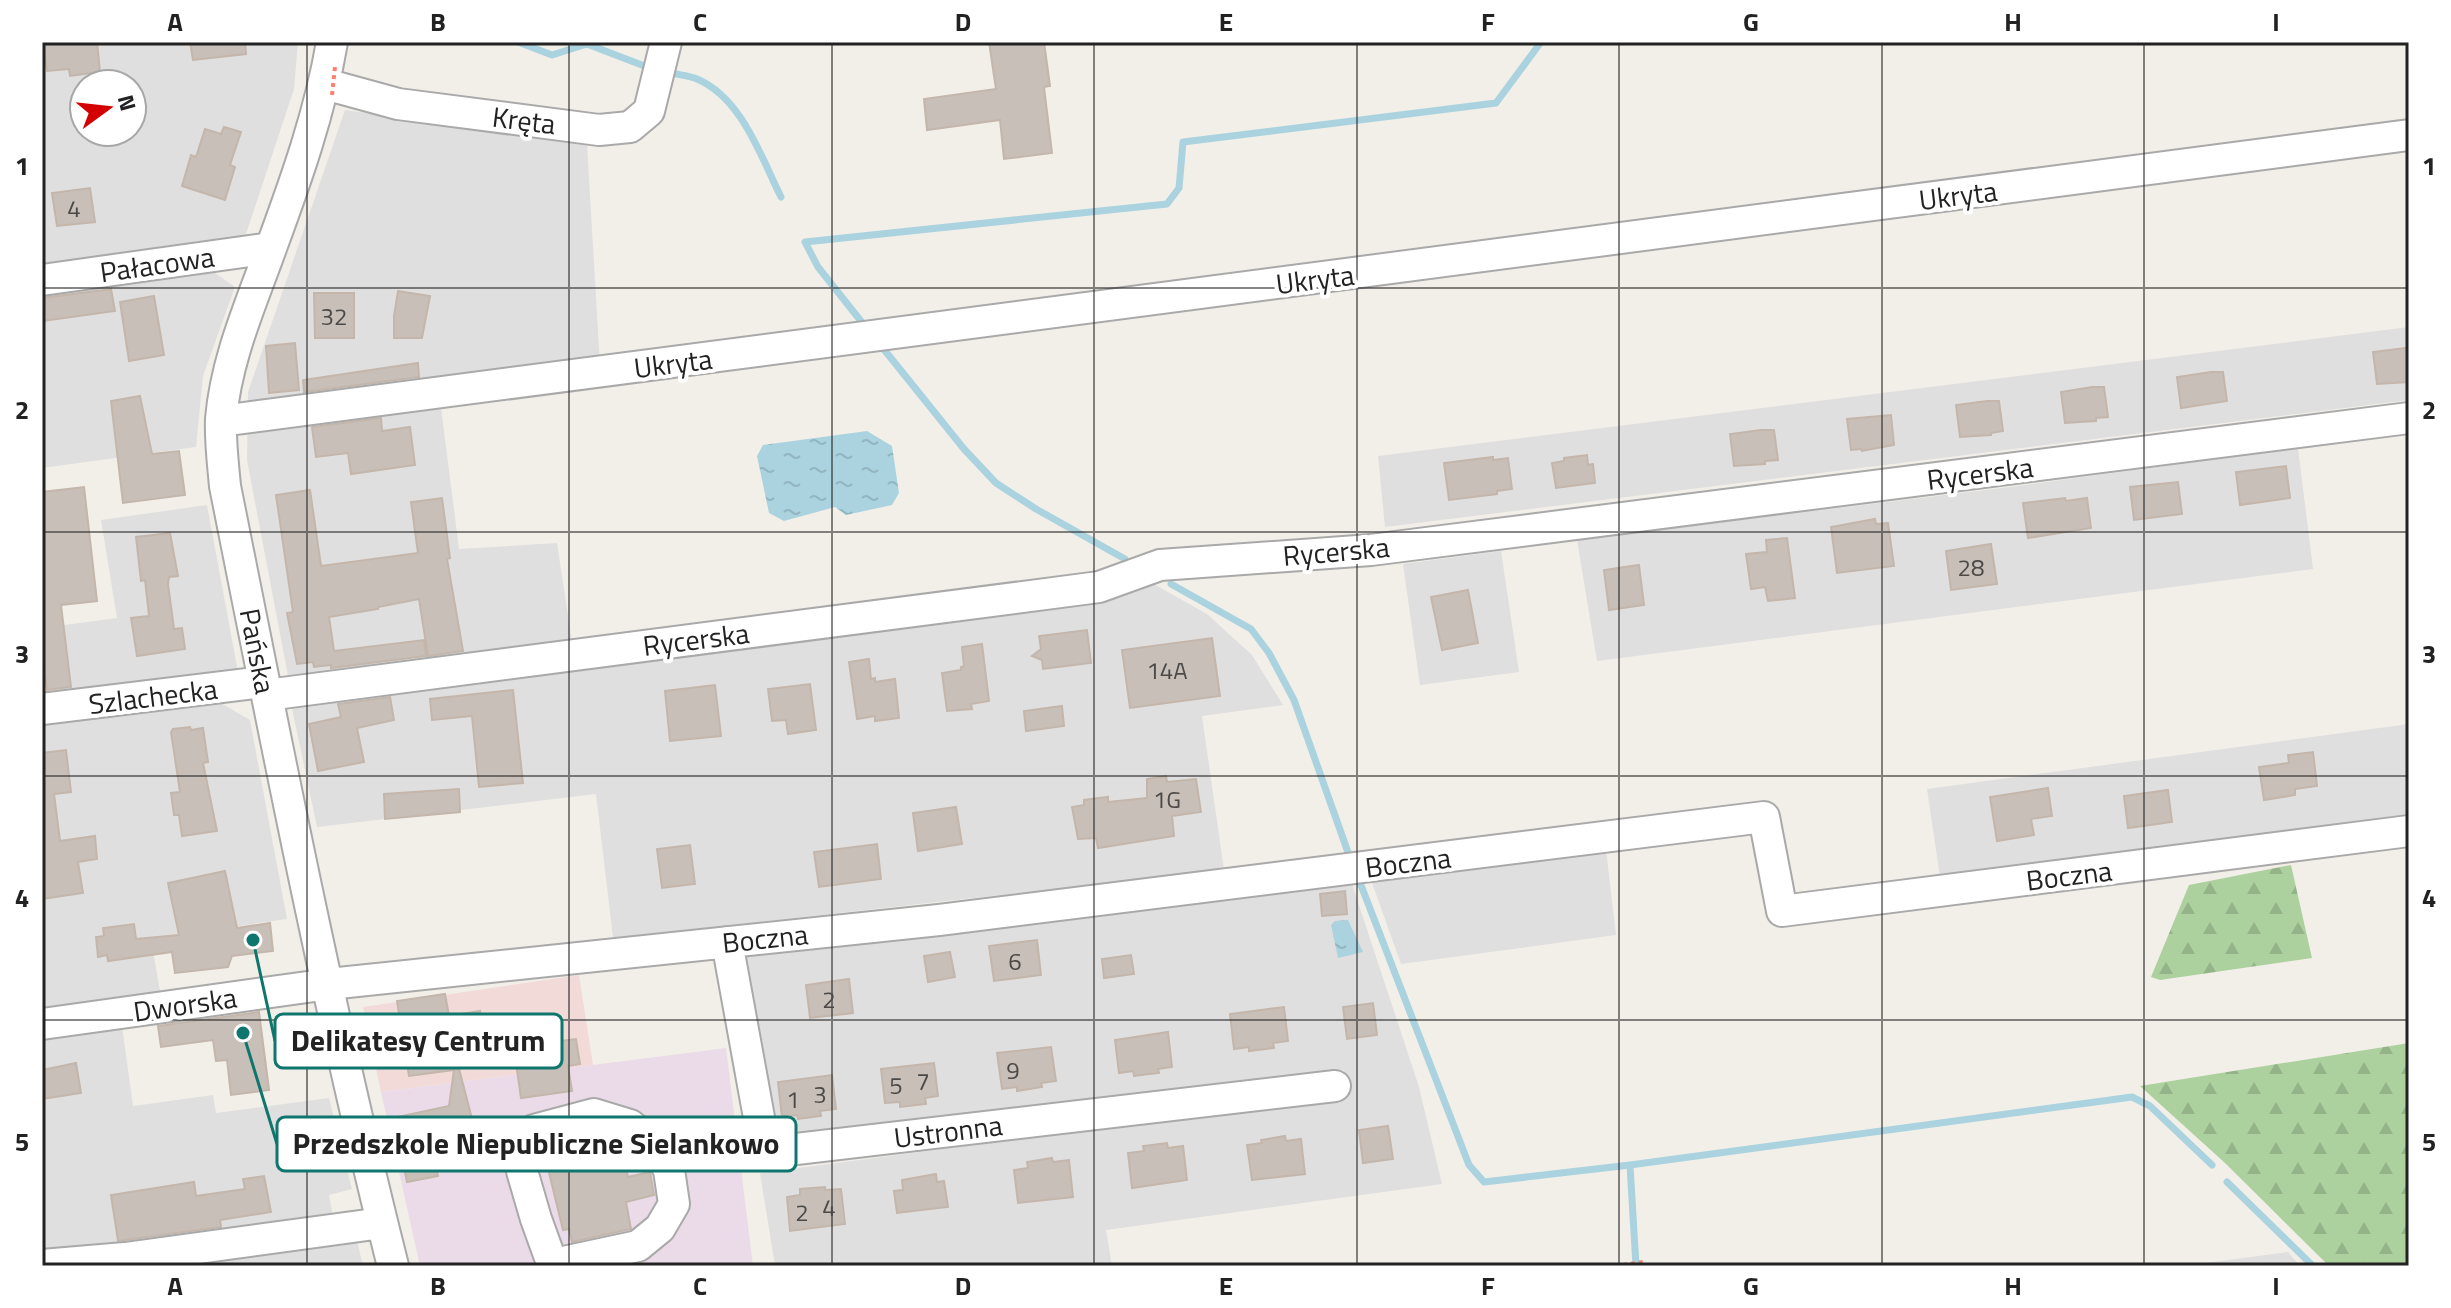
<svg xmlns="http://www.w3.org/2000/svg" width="2451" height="1308" font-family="'Titillium Web',sans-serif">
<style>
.residential{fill:#e0dfdf;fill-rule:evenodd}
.commercial{fill:#f2dad9}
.industrial{fill:#ebdbe8}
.forest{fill:url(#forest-firs)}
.water{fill:url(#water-ripples)}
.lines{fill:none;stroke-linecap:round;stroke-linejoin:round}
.stream{stroke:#aad3df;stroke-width:7}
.building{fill:#c7bfb8;stroke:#c4b6ab;stroke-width:2}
.minor-casing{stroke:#a9a9a9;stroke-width:34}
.path{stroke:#fa8072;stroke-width:4;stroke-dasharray:4 4;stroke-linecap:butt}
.minor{stroke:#fff;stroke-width:30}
.path-bridge{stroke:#fa8072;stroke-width:4;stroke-dasharray:4 4;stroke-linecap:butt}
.grid{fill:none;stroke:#222;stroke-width:2;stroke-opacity:0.55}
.labels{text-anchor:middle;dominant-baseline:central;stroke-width:8;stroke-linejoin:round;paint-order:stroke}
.number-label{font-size:24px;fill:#4b4948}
.street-label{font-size:28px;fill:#222;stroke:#fff}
.leader{fill:none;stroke:#0f766e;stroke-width:3}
.callout-dot{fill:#0f766e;stroke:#fff;stroke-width:3}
.callout{fill:#fff;stroke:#0f766e;stroke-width:3}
.callout-label{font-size:30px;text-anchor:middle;font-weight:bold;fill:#222}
.neatline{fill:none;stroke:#222;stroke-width:3}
.grid-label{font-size:26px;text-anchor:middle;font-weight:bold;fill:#222}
</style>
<defs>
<pattern id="forest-firs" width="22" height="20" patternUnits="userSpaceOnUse" patternTransform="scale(2)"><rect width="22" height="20" fill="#add19e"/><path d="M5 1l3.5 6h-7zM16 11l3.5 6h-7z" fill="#95b388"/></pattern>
<pattern id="water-ripples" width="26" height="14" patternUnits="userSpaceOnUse" patternTransform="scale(2)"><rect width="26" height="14" fill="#aad3df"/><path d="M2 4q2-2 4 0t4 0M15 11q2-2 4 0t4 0" fill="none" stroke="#92b5bf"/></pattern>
</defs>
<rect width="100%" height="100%" fill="#f2efe9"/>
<path class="residential" d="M 42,42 L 298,42 L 294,89 L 244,240 L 46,264 L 42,227 ZM 84,84 L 132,84 L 132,132 L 84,132 Z
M 345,110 L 587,144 L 600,366 L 438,384 L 459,549 L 557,543 L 572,642 L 288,676 L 247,460 L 248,392 Z
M 204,265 L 235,287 L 203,376 L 196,447 L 42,468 L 42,294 Z
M 2409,327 L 2409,400 L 1385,527 L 1378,456 Z
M 2298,448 L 2313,569 L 1597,661 L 1577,540 L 2002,488 Z
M 207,505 L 238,672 L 42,696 L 42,628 L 117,618 L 101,520 Z
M 1501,551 L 1519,672 L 1420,685 L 1403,564 Z
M 1152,583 L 1207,614 L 1252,655 L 1283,705 L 1202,716 L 1224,870 L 613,938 L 596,794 L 317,827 L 291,704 L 1101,602 Z
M 219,702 L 250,720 L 287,919 L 151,939 L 161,997 L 42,1013 L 42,726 Z
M 2409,724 L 2409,817 L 1940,877 L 1927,789 Z
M 1606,850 L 1616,935 L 1401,964 L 1371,880 Z
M 1351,881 L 1419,1087 L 1442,1184 L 1106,1230 L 1112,1266 L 775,1266 L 760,1173 L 1348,1096 L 1344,1070 L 790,1139 L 770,1128 L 739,956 Z
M 122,1026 L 133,1106 L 213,1095 L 216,1113 L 329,1098 L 352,1189 L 329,1195 L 333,1216 L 119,1247 L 42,1252 L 42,1037 Z
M 357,1241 L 363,1266 L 156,1266 Z
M 2288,1252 L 2300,1266 L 2183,1266 Z"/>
<path class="commercial" d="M 579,975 L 593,1065 L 381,1092 L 363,1007 Z"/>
<path class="industrial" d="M 726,1048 L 753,1266 L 420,1266 L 381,1092 Z"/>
<path class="forest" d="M 2291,865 L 2312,958 L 2160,980 L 2151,977 L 2189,885 Z
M 2409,1043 L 2409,1266 L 2329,1266 L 2225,1163 L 2140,1086 Z"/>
<path class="water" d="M 867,431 L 892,446 L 899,493 L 892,505 L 846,515 L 835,507 L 784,521 L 769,513 L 757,456 L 763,445 Z
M 1348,920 L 1363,952 L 1338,958 L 1331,925 L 1335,921 Z"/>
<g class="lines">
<path class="stream" d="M 518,42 L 552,55 L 587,44 L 647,67
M 672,73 C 680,75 690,76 697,79 C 742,98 761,157 781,197
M 868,330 L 818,267 L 805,242 L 1167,204 L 1179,188 L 1183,142 L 1496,103 L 1541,42
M 878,342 L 964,449 L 996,483 L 1036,509 L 1125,559
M 1171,584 L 1251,629 L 1269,653 L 1294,700 L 1350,858
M 1359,880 L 1469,1165 L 1484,1182 L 1630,1165 L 2132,1097 L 2150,1106 L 2212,1165
M 1630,1165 L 1636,1266
M 2227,1182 L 2313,1266"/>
</g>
<path class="building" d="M 43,42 L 97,42 L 100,72 L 70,76 L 69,69 L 47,71 Z
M 190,42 L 245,42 L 246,54 L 193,60 Z
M 989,42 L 1044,42 L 1050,86 L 1044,87 L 1052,153 L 1004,159 L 1000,120 L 927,130 L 924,99 L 996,89 Z
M 224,127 L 241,132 L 230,165 L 235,167 L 225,200 L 182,186 L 191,155 L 196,157 L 205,129 L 221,134 Z
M 90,188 L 95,222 L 57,226 L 52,193 Z
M 111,289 L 115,311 L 42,321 L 42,298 Z
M 398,291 L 430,296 L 422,338 L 394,338 L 394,316 Z
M 314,293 L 354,293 L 354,338 L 315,338 Z
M 154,296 L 164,355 L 129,361 L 120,302 Z
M 295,343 L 299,390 L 269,393 L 266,346 Z
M 2405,348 L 2409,349 L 2409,382 L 2377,384 L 2373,352 Z
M 418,363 L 419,377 L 304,392 L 303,380 Z
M 2211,372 L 2223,372 L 2227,401 L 2181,408 L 2177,377 Z
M 2092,387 L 2104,387 L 2108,417 L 2096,418 L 2096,421 L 2065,423 L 2061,392 Z
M 140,396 L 152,454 L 179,451 L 185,495 L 123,503 L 111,401 Z
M 1987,401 L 1999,401 L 2003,431 L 1991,433 L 1991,435 L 1960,437 L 1956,405 Z
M 1891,415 L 1894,445 L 1862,451 L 1861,449 L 1851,450 L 1847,419 Z
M 381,418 L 382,431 L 410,427 L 415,465 L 351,474 L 348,453 L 316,457 L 312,427 Z
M 1761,430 L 1774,430 L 1778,460 L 1765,461 L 1765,464 L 1734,466 L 1730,434 Z
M 1587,455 L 1588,465 L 1593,464 L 1595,483 L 1556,488 L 1552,463 L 1564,461 L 1564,458 Z
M 1493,457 L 1493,460 L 1508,458 L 1512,489 L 1497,491 L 1497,494 L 1449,500 L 1444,463 Z
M 2286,466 L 2290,498 L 2240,505 L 2236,472 Z
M 2178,482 L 2182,514 L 2134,520 L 2130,487 Z
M 84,487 L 97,601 L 61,605 L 71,687 L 47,690 L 42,654 L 42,492 Z
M 310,490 L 321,566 L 418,553 L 411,502 L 442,498 L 450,558 L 447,559 L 463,651 L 428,656 L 419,599 L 378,607 L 378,609 L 329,617 L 334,651 L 424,640 L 426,656 L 331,668 L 331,665 L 314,667 L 313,662 L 297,664 L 287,613 L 293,612 L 276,495 Z
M 2065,498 L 2066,501 L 2087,498 L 2091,528 L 2028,538 L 2023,503 Z
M 1875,519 L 1876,524 L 1888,523 L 1894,566 L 1837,573 L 1831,527 Z
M 170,533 L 178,576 L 169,577 L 168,584 L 174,629 L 182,628 L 185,649 L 137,656 L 131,618 L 149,616 L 145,580 L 141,581 L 136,537 Z
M 1787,538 L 1795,598 L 1768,601 L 1765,587 L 1751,589 L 1746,554 L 1767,552 L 1766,540 Z
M 1991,544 L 1997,584 L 1951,590 L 1946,551 Z
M 1639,565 L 1644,605 L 1609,610 L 1604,570 Z
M 1468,590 L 1478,643 L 1442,650 L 1431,597 Z
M 1087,630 L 1091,663 L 1043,669 L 1042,660 L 1032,656 L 1041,649 L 1039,636 Z
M 1212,638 L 1220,696 L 1130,708 L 1122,650 Z
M 982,644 L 989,701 L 971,704 L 972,709 L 947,711 L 942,673 L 961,670 L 961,667 L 964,666 L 962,647 Z
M 869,659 L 871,679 L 875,678 L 875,682 L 895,679 L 899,718 L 875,721 L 875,716 L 857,719 L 849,662 Z
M 810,684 L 816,730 L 788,734 L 786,720 L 772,721 L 768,689 Z
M 715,685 L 721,736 L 670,741 L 665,691 Z
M 513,690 L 523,783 L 479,787 L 472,716 L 432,720 L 430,699 Z
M 390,697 L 394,720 L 357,728 L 364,762 L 318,771 L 309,724 L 341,717 L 338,704 Z
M 1062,706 L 1064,726 L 1026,731 L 1024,711 Z
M 190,727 L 191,730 L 203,728 L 208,762 L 203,763 L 217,831 L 182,836 L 179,815 L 174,815 L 171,793 L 180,792 L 171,732 L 173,729 Z
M 66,750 L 71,792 L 54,794 L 60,841 L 95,836 L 97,859 L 78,862 L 83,893 L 42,899 L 42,753 Z
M 2313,752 L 2317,786 L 2295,789 L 2295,795 L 2264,800 L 2259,767 L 2289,763 L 2288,755 Z
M 1166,776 L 1167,782 L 1196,779 L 1201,812 L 1172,816 L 1174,836 L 1098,848 L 1096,838 L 1078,839 L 1072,807 L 1084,805 L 1084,800 L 1108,797 L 1108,802 L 1147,798 L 1147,779 Z
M 2048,788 L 2052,816 L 2031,819 L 2034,835 L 1997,841 L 1990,797 Z
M 459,789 L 460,812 L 385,819 L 384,794 Z
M 2168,790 L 2172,822 L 2128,828 L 2124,796 Z
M 956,807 L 962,844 L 918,851 L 913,813 Z
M 877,844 L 881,879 L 819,887 L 814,852 Z
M 690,845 L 695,884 L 662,888 L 657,849 Z
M 225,871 L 237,928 L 270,923 L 273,951 L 232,956 L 228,967 L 175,973 L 172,952 L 108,961 L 107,955 L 98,957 L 96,937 L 104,936 L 103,928 L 134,924 L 136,939 L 179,935 L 168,883 Z
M 1345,891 L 1347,914 L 1322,916 L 1320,894 Z
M 1037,940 L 1041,975 L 994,981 L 989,946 Z
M 950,952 L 955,977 L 928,982 L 924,956 Z
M 1131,955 L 1134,974 L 1104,978 L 1102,959 Z
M 849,979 L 853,1013 L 810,1018 L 806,985 Z
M 445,994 L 449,1016 L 480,1011 L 487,1052 L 456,1057 L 477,1138 L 442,1147 L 446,1160 L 435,1162 L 438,1176 L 407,1182 L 393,1118 L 449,1106 L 454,1070 L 409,1076 L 397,1001 Z
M 1373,1003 L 1377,1035 L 1347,1039 L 1343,1007 Z
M 1284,1007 L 1288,1041 L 1273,1043 L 1274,1048 L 1249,1051 L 1249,1047 L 1234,1049 L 1230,1014 Z
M 259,1012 L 269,1090 L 231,1095 L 227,1060 L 216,1061 L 213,1040 L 161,1047 L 158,1026 Z
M 550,1024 L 552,1042 L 576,1039 L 580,1064 L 568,1066 L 572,1091 L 521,1098 L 515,1056 L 529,1054 L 526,1028 Z
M 1168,1032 L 1172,1067 L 1158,1069 L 1159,1073 L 1134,1076 L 1133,1071 L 1119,1073 L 1115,1040 Z
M 1051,1047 L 1056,1081 L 1041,1083 L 1042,1087 L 1017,1091 L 1017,1087 L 1002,1089 L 997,1053 Z
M 76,1063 L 81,1093 L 42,1099 L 42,1070 Z
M 934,1063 L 938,1096 L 925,1098 L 926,1104 L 900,1107 L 900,1102 L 885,1103 L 881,1069 Z
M 832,1075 L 836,1109 L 820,1111 L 821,1116 L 798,1119 L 797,1115 L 782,1117 L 778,1082 Z
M 1388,1126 L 1393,1159 L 1363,1163 L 1359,1130 Z
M 594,1133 L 611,1138 L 616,1157 L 623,1156 L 628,1177 L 650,1172 L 654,1195 L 626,1202 L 631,1229 L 572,1242 L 569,1229 L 563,1230 L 543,1148 Z
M 1285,1136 L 1286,1141 L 1301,1139 L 1305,1174 L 1252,1180 L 1247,1145 L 1262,1143 L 1261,1140 Z
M 1167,1143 L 1168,1148 L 1183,1146 L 1187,1180 L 1132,1188 L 1128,1153 L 1144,1151 L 1143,1146 Z
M 1052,1158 L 1053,1162 L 1069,1160 L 1073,1197 L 1018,1203 L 1014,1170 L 1028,1168 L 1027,1162 Z
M 936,1174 L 937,1182 L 944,1181 L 948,1207 L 897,1213 L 894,1191 L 903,1190 L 902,1180 Z
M 264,1176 L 271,1212 L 220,1220 L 221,1227 L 118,1241 L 111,1195 L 194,1182 L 196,1196 L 245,1189 L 243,1179 Z
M 825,1187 L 825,1190 L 841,1189 L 845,1224 L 790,1231 L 787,1197 L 800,1195 L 800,1189 Z"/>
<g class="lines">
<defs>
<path id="minor" d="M 332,42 C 320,113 296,180 271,248 C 251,304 226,359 221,419 C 220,441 223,464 225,486 C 277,747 328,1008 393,1266
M 325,84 L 398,104 L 599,130 L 630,127 L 649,111 L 666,42
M 42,280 L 271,248
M 221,421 L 2409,135
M 267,695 L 1099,587 L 1160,565 L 1371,550 L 2409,418
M 42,709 L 264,682
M 727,942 L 762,1134 L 779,1151 L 1335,1086
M 42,1024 L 329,984 L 939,920 L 1764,817 L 1782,911 L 2409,831
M 42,1265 L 125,1258 L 382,1223
M 553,1266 L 536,1219 L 522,1171 L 522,1147 L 534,1130 L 594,1114 L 630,1125 L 656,1146 L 669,1170 L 674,1204 L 660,1228 L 638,1246 L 554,1264"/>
</defs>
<use href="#minor" class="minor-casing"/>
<path class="path" d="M 1615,1266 L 1643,1262"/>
<use href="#minor" class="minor"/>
<path class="path-bridge" d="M 332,95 L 335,67"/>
</g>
<path class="grid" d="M 307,42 L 307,1266M 569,42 L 569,1266M 832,42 L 832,1266M 1094,42 L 1094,1266M 1357,42 L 1357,1266M 1619,42 L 1619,1266M 1882,42 L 1882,1266M 2144,42 L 2144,1266M 42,288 L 2409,288M 42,532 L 2409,532M 42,776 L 2409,776M 42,1020 L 2409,1020"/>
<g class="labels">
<g class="number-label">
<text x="74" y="208">4</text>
<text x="334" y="316">32</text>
<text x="1971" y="567">28</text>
<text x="1167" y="670">14A</text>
<text x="1167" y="799">1G</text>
<text x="1015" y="961">6</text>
<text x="829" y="999">2</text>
<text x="1013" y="1070">9</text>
<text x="923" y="1081">7</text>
<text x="896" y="1085">5</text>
<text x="820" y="1094">3</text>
<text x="793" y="1099">1</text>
<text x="829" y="1207">4</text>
<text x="802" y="1212">2</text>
</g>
<g class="street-label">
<text transform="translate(524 120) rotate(7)">Kręta</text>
<text transform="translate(1958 195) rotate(-7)">Ukryta</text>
<text transform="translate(157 264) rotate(-8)">Pałacowa</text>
<text transform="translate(1315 279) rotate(-7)">Ukryta</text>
<text transform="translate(673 363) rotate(-7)">Ukryta</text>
<text transform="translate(1980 473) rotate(-7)">Rycerska</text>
<text transform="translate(1336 551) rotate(-5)">Rycerska</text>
<text transform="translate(696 639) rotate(-7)">Rycerska</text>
<text transform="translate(258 651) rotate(79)">Pańska</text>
<text transform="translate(153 696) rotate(-7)">Szlachecka</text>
<text transform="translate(1408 862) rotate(-7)">Boczna</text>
<text transform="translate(2069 875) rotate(-7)">Boczna</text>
<text transform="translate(765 938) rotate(-6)">Boczna</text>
<text transform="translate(185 1004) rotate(-8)">Dworska</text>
<text transform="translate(948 1131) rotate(-7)">Ustronna</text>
</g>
</g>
<path class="leader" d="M253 940L275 1041M243 1033L277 1144"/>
<g class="callout-dot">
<circle cx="253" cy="940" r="8"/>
<circle cx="243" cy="1033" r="8"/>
</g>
<g class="callout">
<rect x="275" y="1014" width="287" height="54" rx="8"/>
<rect x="277" y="1117" width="519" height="54" rx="8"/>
</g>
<g class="callout-label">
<text x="418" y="1051">Delikatesy Centrum</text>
<text x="536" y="1154">Przedszkole Niepubliczne Sielankowo</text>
</g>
<rect width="2451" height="1308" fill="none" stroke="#ffffff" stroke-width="88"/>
<g transform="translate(108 108) rotate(75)"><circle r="38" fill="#ffffff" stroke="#a7a7a7" stroke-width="2"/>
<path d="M0-6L14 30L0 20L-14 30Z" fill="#d40000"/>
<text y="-12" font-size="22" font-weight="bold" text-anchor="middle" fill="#222222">N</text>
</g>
<rect x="44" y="44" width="2363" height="1220" class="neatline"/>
<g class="grid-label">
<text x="175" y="31">A</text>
<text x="438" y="31">B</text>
<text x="700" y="31">C</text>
<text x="963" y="31">D</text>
<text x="1226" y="31">E</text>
<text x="1488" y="31">F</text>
<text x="1751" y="31">G</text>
<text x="2013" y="31">H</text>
<text x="2276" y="31">I</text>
<text x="22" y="175">1</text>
<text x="2429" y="175">1</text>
<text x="22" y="419">2</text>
<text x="2429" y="419">2</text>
<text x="22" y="663">3</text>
<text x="2429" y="663">3</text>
<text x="22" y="907">4</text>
<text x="2429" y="907">4</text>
<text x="22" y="1151">5</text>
<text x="2429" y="1151">5</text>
<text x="175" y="1295">A</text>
<text x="438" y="1295">B</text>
<text x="700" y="1295">C</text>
<text x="963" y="1295">D</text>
<text x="1226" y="1295">E</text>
<text x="1488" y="1295">F</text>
<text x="1751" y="1295">G</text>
<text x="2013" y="1295">H</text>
<text x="2276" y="1295">I</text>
</g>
</svg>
